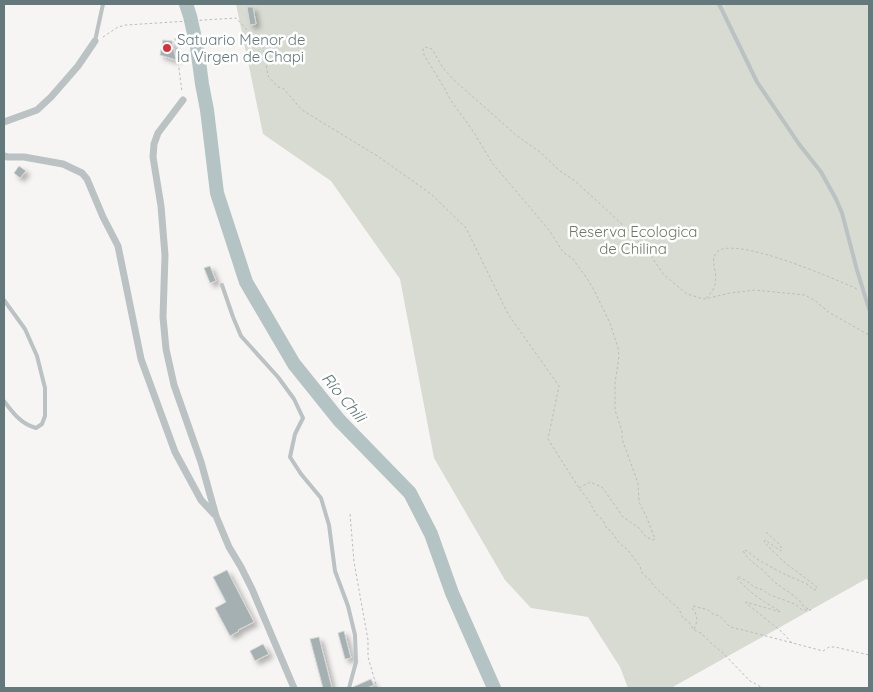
<svg xmlns="http://www.w3.org/2000/svg" width="873" height="692" font-family="Quicksand,sans-serif">
<style>
.green{fill:#d8dbd2}
.lines{fill:none;stroke-linecap:round;stroke-linejoin:round}
.river{stroke:#b4c4c4;stroke-width:14}
.building{fill:#a5b0b2;stroke:#d7d7d6;filter:url(#shadow)}
.path{stroke:#b8bcbd;stroke-width:1;stroke-dasharray:2.5 2.5;stroke-linecap:butt}
.lane{stroke:#bbc2c3;stroke-width:4}
.street{stroke:#bbc2c3;stroke-width:7}
.poi-dot{fill:#d7323b;stroke:#fff;stroke-width:2}
.labels{text-anchor:middle;dominant-baseline:central;stroke-width:5;stroke-linejoin:round;paint-order:stroke}
.poi-label{font-size:15px;fill:#63797c;stroke:#fff;text-anchor:start}
.park-label{font-size:15px;fill:#6f7a65;stroke:#fff}
.water-label{font-size:16px;font-style:italic;fill:#5e7877;stroke:#fff}
</style>
<defs>
<filter id="shadow"><feDropShadow dx="4" dy="4" stdDeviation="2.5" flood-color="#0004"/></filter>
</defs>
<rect width="100%" height="100%" fill="#f6f5f3"/>
<path class="green" d="M 236,4 L 869,4 L 869,581 L 866,579 L 671,688 L 628,688 L 620,667 L 588,617 L 531,608 L 505,580 L 434,458 L 400,279 L 331,181 L 263,134 Z"/>
<g class="lines">
<path class="river" d="M 186,4 L 190,16 L 197,47 L 202,84 L 207,110 L 217,193 L 246,282 L 294,364 L 339,420 L 410,493 L 431,534 L 452,593 L 494,688"/>
</g>
<path class="building" d="M 247,7 L 253,7 L 256,24 L 250,25 Z
M 163,40 L 172,41 L 176,60 L 160,55 Z
M 19,166 L 26,171 L 20,178 L 14,173 Z
M 210,266 L 216,281 L 210,283 L 204,268 Z
M 227,570 L 254,622 L 238,630 L 239,631 L 230,636 L 215,608 L 226,602 L 213,577 Z
M 344,631 L 351,658 L 345,659 L 338,633 Z
M 319,637 L 332,688 L 323,688 L 310,639 Z
M 263,644 L 269,654 L 255,661 L 250,651 Z
M 371,679 L 374,685 L 367,688 L 353,688 L 353,687 Z"/>
<g class="lines">
<path class="path" d="M 103,37 L 118,27 L 126,25 L 236,18 L 263,47 L 268,76 L 278,87 L 283,88 L 302,110 L 379,157 L 431,194 L 466,228 L 508,314 L 559,386 L 548,439 L 579,488 L 589,501 L 596,514 L 603,520 L 607,529 L 611,531 L 620,544 L 627,549 L 634,558 L 640,566 L 642,573 L 648,578 L 654,586 L 679,609 L 683,618 L 688,621 L 694,630 L 701,633 L 713,645 L 722,652 L 750,681 L 763,688
M 175,38 L 182,92
M 706,298 C 727,279 706,264 717,252 C 734,235 835,279 857,289
M 579,488 L 590,482 L 602,487 L 623,517 L 639,528 L 646,537 L 653,540 L 655,539 L 647,518 L 639,502 L 638,483 L 622,439 L 622,431 L 615,410 L 615,383 L 619,356 L 618,348 L 610,323 L 595,292 L 588,280 L 573,259 L 563,252 L 549,230 L 493,164 L 471,128 L 451,101 L 445,89 L 424,55 L 423,49 L 425,47 L 432,49 L 443,68 L 455,81 L 516,135 L 540,152 L 560,171 L 575,181 L 609,212 L 630,232 L 651,256 L 664,275 L 687,294 L 700,298 L 705,299 L 730,293 L 755,290 L 805,295 L 814,300 L 830,313 L 869,335
M 350,514 L 354,562 L 368,640 L 368,657 L 377,688
M 766,532 L 780,545 L 782,549 L 781,551 L 765,540 L 764,542 L 783,561 L 817,587 L 817,589 L 814,590 L 807,584 L 782,573 L 757,559 L 747,551 L 744,550 L 743,551 C 749,560 752,562 760,568 C 766,572 771,580 777,584 C 786,591 799,597 804,607 L 811,610 L 802,610 L 795,604 L 770,595 L 763,590 L 754,587 L 748,582 L 739,577 L 737,577 L 737,578 C 747,591 765,603 780,611 L 780,612 L 746,602 L 746,603 L 782,632 L 792,643
M 694,629 C 698,621 698,615 692,608 L 693,606 L 708,610 L 713,614 L 720,616 L 730,627 L 747,631 L 823,651 L 829,647 L 835,647 L 869,655"/>
<path class="lane" d="M 719,4 L 757,82 L 799,144 L 821,172 L 836,199 L 842,213 L 857,270 L 869,309
M 95,41 L 103,4
M 222,285 L 233,317 L 241,336 L 278,377 L 294,399 L 303,418 L 295,434 L 290,457 L 301,474 L 321,498 L 329,525 L 335,571 L 348,606 L 355,635 L 356,662 L 349,688
M 4,300 L 25,329 L 37,356 L 45,388 L 45,416 L 42,424 L 36,428 C 21,424 13,413 4,401"/>
<path class="street" d="M 183,100 L 158,133 L 154,144 L 153,157 L 161,206 L 165,255 L 163,317 L 166,349 L 174,385 L 201,462 L 216,516 L 229,547 L 241,567 L 252,589 L 294,688
M 4,122 L 37,110 L 51,97 L 78,66 L 95,41
M 4,156 L 8,157 L 24,157 L 63,164 L 82,173 L 87,179 L 103,217 L 118,246 L 141,359 L 175,452 L 201,500 L 214,514"/>
</g>
<circle class="poi-dot" cx="167" cy="48" r="5"/>
<g class="labels">
<g class="poi-label">
<text x="177" y="39">Satuario Menor de<tspan x="177" dy="17">la Virgen de Chapi</tspan></text>
</g>
<g class="park-label">
<text x="633" y="231">Reserva Ecologica<tspan x="633" dy="17">de Chilina</tspan></text>
</g>
<g class="water-label">
<text transform="translate(344 397) rotate(50)">Río Chili</text>
</g>
</g>
<rect width="873" height="692" fill="none" stroke="#63797c" stroke-width="10"/>
</svg>
